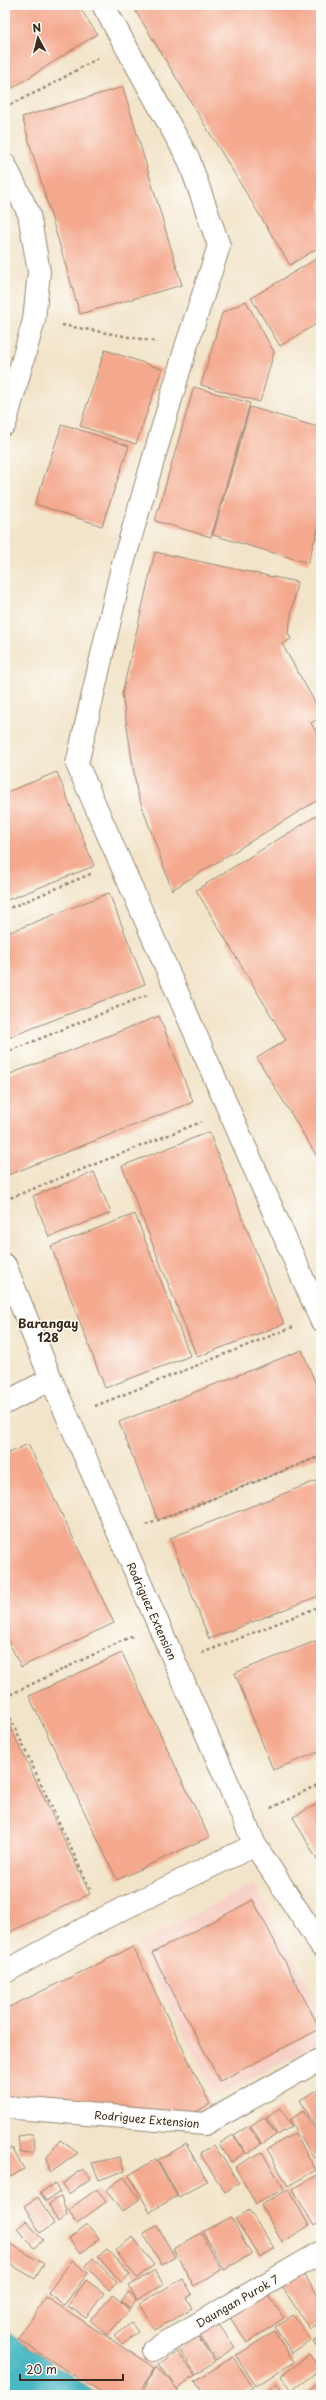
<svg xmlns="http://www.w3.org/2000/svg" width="326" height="2400" font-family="'Playpen Sans',sans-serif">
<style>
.built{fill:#f7d1c7}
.water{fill:#4ab8c3;stroke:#427170}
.building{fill:#f4a88d}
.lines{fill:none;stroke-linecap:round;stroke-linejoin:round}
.minor-casing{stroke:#968774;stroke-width:24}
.path{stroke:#968774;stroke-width:2.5;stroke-dasharray:3 3;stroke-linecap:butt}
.minor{stroke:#fff;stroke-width:22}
.labels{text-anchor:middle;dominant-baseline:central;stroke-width:3;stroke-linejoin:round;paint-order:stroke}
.street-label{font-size:11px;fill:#3b2a1e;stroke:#fdfcf7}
.neighbourhood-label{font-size:12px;font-weight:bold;fill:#3b2a1e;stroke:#fdfcf7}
</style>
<rect width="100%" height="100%" fill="#fdfcf7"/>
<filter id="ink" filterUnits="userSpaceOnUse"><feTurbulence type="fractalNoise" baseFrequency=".025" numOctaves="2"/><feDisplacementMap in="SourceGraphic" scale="8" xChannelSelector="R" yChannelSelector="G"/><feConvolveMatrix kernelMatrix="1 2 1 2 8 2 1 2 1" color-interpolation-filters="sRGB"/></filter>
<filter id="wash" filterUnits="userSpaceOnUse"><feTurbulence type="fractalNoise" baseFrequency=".012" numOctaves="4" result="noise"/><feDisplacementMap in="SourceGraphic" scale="16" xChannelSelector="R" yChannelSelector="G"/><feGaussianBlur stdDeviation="0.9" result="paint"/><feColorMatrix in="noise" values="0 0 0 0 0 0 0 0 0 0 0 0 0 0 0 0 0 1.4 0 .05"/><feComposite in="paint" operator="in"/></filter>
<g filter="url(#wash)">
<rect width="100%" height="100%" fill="#f2e4c9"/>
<path class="built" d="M 255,1884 L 321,2012 L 321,2043 L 216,2096 L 137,1944 Z"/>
<path class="water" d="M 5,2330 L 98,2395 L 5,2395 Z"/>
<g id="blocks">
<path class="building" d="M 5,5 L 78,5 L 97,34 L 11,89 L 5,80 Z
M 143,5 L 321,5 L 321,246 L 290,265 L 135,10 Z
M 123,87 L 182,285 L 80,314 L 22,117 Z
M 321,256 L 321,321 L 280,346 L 251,298 Z
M 246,301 L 274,352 L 260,402 L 201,385 L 222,313 Z
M 105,350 L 162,369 L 136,444 L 80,426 Z
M 194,387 L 250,403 L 211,537 L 155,521 Z
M 250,407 L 321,428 L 321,519 L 308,563 L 213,535 Z
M 62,424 L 129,446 L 102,526 L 35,504 Z
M 155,552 L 297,582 L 288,633 L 291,639 L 282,644 L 321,713 L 321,717 L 311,723 L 321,741 L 321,798 L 172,890 L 137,792 L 122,694 Z
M 57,772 L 94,866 L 5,901 L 5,793 Z
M 321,813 L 321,1163 L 257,1058 L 286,1040 L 196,890 Z
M 109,893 L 145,984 L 5,1039 L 5,934 Z
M 159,1016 L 193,1102 L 8,1175 L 5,1168 L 5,1076 Z
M 209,1132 L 284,1324 L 197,1357 L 122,1166 Z
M 94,1172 L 111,1213 L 49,1237 L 33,1196 Z
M 135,1214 L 190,1356 L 105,1388 L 51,1246 Z
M 302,1350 L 321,1397 L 321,1456 L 158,1520 L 119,1422 Z
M 28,1444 L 114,1623 L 21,1667 L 5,1634 L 5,1455 Z
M 321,1479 L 321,1595 L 209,1639 L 170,1538 Z
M 321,1639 L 321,1751 L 273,1770 L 235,1673 Z
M 122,1653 L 209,1837 L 117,1880 L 29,1696 Z
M 5,1716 L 90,1894 L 5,1934 Z
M 321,1802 L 321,1867 L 293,1817 Z
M 253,1900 L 320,2029 L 220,2081 L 152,1953 Z
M 133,1947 L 210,2104 L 186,2117 L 5,2097 L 5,2009 Z
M 321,2088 L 321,2136 L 300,2100 Z
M 280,2108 L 292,2126 L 278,2135 L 266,2117 Z
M 303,2111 L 321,2138 L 321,2154 L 314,2158 L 290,2120 Z
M 264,2117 L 276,2135 L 262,2144 L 250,2126 Z
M 248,2126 L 261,2144 L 247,2154 L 234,2135 Z
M 295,2133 L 316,2170 L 288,2186 L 267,2149 Z
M 33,2134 L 34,2152 L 20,2153 L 18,2136 Z
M 233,2135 L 245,2153 L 231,2162 L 219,2144 Z
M 60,2140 L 78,2153 L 50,2173 L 47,2157 Z
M 186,2144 L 207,2181 L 179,2197 L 158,2160 Z
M 214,2145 L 239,2183 L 225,2192 L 200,2154 Z
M 12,2148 L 24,2169 L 5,2180 L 5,2152 Z
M 262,2152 L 284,2189 L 256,2204 L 235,2167 Z
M 120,2157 L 124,2171 L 99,2180 L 92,2163 Z
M 156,2159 L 177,2196 L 150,2212 L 129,2175 Z
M 83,2169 L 91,2178 L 69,2194 L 62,2184 Z
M 321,2173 L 321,2222 L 314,2226 L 293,2189 Z
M 124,2177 L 140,2199 L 122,2212 L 106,2190 Z
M 5,2183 L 9,2191 L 5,2193 Z
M 55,2183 L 60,2192 L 46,2201 L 40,2193 Z
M 97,2189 L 106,2202 L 77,2223 L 68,2210 Z
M 289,2189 L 309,2226 L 282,2242 L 261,2205 Z
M 61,2196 L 67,2215 L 58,2222 L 49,2204 Z
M 38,2197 L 54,2224 L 40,2233 L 24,2206 Z
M 249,2210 L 274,2248 L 260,2257 L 235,2219 Z
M 231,2217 L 251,2254 L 224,2270 L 203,2232 Z
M 26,2221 L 43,2240 L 34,2248 L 17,2229 Z
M 87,2224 L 99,2239 L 80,2254 L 69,2239 Z
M 157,2226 L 175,2257 L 162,2265 L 143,2233 Z
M 201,2233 L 221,2270 L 194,2286 L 173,2249 Z
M 133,2237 L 154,2265 L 137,2278 L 115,2250 Z
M 9,2243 L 44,2264 L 35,2279 L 5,2261 L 5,2251 Z
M 107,2249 L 130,2274 L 121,2282 L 98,2257 Z
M 93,2258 L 117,2283 L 109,2290 L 86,2266 Z
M 72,2260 L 88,2273 L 64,2305 L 48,2293 Z
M 155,2270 L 163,2284 L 137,2300 L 129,2286 Z
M 301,2270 L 321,2300 L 321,2322 L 310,2329 L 280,2284 Z
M 183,2278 L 192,2294 L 186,2298 L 192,2308 L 155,2330 L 139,2304 Z
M 86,2280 L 104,2293 L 86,2318 L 68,2306 Z
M 264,2288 L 284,2318 L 247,2343 L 227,2313 Z
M 129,2292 L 136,2299 L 130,2308 L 121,2301 Z
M 113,2295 L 130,2310 L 107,2335 L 90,2320 Z
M 46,2297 L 155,2368 L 137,2395 L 104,2395 L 18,2339 Z
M 293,2315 L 311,2340 L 292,2353 L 275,2327 Z
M 217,2322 L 235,2347 L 216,2360 L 198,2335 Z
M 131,2323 L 138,2332 L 122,2344 L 115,2336 Z
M 274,2331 L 294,2362 L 256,2386 L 236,2356 Z
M 197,2336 L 215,2361 L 196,2374 L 179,2349 Z
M 321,2337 L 321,2354 L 313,2342 Z
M 177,2351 L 195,2375 L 177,2389 L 159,2364 Z
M 309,2355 L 321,2369 L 292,2390 L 281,2376 Z
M 233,2357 L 253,2387 L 240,2395 L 204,2395 L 195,2381 Z
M 157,2366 L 177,2389 L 182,2395 L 140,2395 Z
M 318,2381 L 321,2384 L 321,2395 L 309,2395 L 307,2393 Z
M 277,2383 L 286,2395 L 263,2395 Z"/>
</g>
</g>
<g filter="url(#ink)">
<use href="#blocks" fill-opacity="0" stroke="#968774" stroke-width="1"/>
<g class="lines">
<defs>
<path id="minor" d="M 103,5 L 189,160 L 219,246 L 186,347 L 122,567 L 77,764 L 321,1320
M 5,165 L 29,214 L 39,272 L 34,320 L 5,424
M 5,1265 L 51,1379 L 255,1845 L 321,1946
M 5,1403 L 51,1379
M 5,1972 L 104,1918 L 255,1845
M 5,2107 L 205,2124 L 321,2059
M 153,2350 L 321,2252"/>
</defs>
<use href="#minor" class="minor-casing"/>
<path class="path" d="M 5,107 L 45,88 L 98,58
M 62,325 L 157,342
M 5,910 L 93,873
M 5,1053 L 147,995
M 5,1200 L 201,1122
M 95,1406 L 293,1327
M 146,1525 L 321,1456
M 202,1653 L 321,1606
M 5,1697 L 132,1636
M 5,1707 L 91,1891
M 271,1808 L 321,1783"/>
<use href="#minor" class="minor"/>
</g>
</g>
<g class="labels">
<g class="street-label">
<text transform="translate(152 1611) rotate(66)">Rodriguez Extension</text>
<text transform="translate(147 2119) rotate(5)">Rodriguez Extension</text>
<text transform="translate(237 2301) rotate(-30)">Daungan Purok 7</text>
</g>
<g class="neighbourhood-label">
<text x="48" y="1323">Barangay<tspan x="48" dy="14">128</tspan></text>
</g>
</g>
<rect width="326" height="2400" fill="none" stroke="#fdfcf7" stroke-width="20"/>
<g transform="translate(38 38) rotate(353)" stroke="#fdfcf7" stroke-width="3" paint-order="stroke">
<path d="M0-3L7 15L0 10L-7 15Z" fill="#3b2a1e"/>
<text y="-6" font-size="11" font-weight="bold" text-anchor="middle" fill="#3b2a1e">N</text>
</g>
<path d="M20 2374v6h103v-6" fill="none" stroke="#3b2a1e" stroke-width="2"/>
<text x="26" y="2374" font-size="12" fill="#3b2a1e" stroke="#fdfcf7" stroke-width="3" paint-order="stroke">20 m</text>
</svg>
